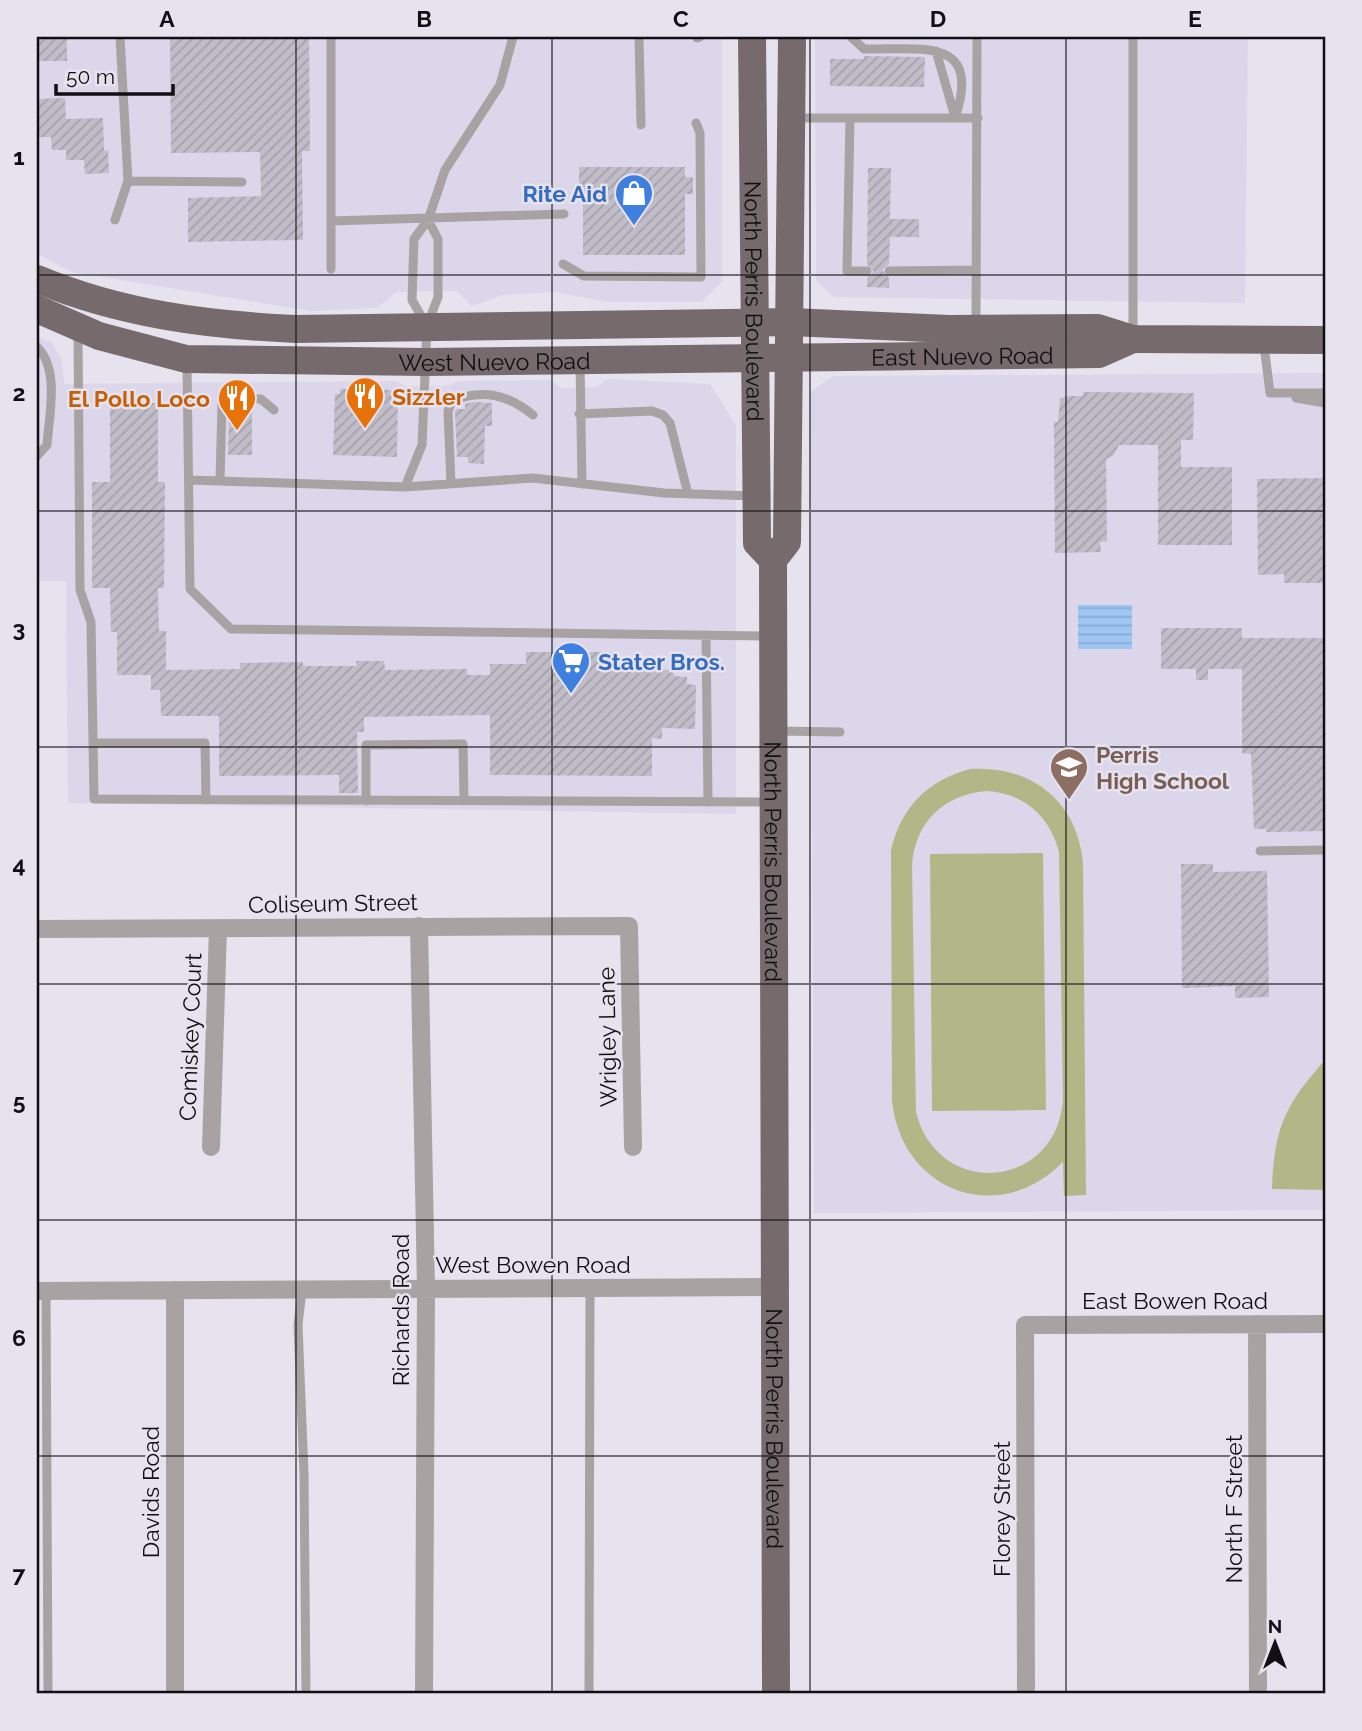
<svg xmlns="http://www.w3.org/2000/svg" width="1362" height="1731" font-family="Raleway,sans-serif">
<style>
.built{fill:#dbd6ea}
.green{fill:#b3b788;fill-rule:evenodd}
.water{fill:url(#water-rules)}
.building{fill:url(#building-hatch)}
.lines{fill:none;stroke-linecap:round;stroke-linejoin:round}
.lane{stroke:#a8a2a3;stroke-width:9}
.street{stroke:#a8a2a3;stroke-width:18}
.primary{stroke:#766a6c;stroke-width:28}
.grid{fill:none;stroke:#100f13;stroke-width:2;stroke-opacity:0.55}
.labels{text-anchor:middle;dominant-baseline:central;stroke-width:5;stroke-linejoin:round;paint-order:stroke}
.shop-label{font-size:23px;font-weight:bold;fill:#366cbe;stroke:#e6e3ef;text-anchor:end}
.street-label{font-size:23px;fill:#100f13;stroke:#e6e3ef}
.food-label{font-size:23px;font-weight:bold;fill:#c56008;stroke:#e6e3ef;text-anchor:start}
.education-label{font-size:23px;font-weight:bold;fill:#785e54;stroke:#e6e3ef;text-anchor:start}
.neatline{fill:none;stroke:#100f13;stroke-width:2.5}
.grid-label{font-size:23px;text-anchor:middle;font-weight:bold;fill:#100f13}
</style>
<defs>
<pattern id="water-rules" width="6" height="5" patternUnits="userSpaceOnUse" patternTransform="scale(1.75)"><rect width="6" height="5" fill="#9fc7f4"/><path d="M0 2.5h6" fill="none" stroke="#88aad0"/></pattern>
<pattern id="building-hatch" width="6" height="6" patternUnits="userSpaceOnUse" patternTransform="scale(1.75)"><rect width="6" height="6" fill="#c0bdc9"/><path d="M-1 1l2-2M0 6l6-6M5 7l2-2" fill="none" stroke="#a4a1ac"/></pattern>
</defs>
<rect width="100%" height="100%" fill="#e6e3ef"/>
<path class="built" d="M 37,37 L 722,37 L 722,282 L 701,302 L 609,302 L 555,292 L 503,295 L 472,306 L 457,291 L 396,292 L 377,308 L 311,311 L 72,272 L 37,254 Z
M 815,37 L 1248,37 L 1245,303 L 834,297 L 816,281 Z
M 37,337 L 52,342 L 62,361 L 64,384 L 395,381 L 405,386 L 446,386 L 459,381 L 551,380 L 561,388 L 596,387 L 608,379 L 710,384 L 736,425 L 736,814 L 68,803 L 66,581 L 37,581 Z
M 1325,373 L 1325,1210 L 814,1213 L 810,392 L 833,376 Z"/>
<path class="green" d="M 970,769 C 1032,765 1078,802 1083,864 L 1086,1195 L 1064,1196 L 1063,1162 C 998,1228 901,1191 892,1100 L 891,850 C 901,807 928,780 970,769 ZM 986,791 C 1024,793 1050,816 1059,852 L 1063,1099 C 1057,1190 938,1200 916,1112 L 912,865 C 915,823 943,795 986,791 Z
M 1043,853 L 1046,1110 L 932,1111 L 930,854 Z
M 1325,1060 L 1325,1190 L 1272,1189 C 1274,1128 1285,1105 1325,1060 Z"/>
<path class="water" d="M 1078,605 L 1132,605 L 1132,649 L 1078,649 Z"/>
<path class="building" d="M 37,37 L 67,37 L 67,61 L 37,61 Z
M 170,37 L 309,37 L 310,151 L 302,151 L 303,240 L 188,242 L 188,198 L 261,196 L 260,152 L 171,153 Z
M 864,56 L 925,57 L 924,87 L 830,86 L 830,59 L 864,59 Z
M 65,98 L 66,119 L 103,118 L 104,151 L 108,150 L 109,173 L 85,174 L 84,160 L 66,160 L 66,150 L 52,150 L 51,137 L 37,137 L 37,99 Z
M 579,167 L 685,167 L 685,177 L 693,177 L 693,194 L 685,194 L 685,255 L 583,255 L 583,199 L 579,199 Z
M 868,168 L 891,168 L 890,219 L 919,219 L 919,237 L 890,237 L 889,264 L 882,270 L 889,278 L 889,288 L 867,287 L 867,278 L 874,272 L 867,264 Z
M 340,389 L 398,390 L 397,457 L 333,455 L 335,394 L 340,394 Z
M 1083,392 L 1194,393 L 1193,440 L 1181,440 L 1181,467 L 1232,467 L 1232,545 L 1158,545 L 1158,445 L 1119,445 L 1113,456 L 1106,459 L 1107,541 L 1100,542 L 1101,552 L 1055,553 L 1054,422 L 1058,422 L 1060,399 L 1066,396 L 1083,396 Z
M 473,402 L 492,403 L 492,426 L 485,426 L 484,464 L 468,463 L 468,457 L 457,457 L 455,412 L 456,409 L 465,409 L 465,404 Z
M 110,403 L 158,403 L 158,482 L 165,482 L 164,588 L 158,588 L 159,631 L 166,631 L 166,670 L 240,669 L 240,663 L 303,662 L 303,666 L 357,666 L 356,661 L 384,661 L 385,670 L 467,669 L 467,675 L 490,675 L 490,664 L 526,664 L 526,652 L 618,652 L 618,669 L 674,670 L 674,676 L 687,677 L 687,684 L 696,685 L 695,729 L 662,728 L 662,739 L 652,738 L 652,776 L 490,775 L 490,715 L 364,717 L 364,732 L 357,732 L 358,793 L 339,793 L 339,775 L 219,776 L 219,716 L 161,716 L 160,690 L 151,690 L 151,675 L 117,675 L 117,632 L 111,632 L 110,588 L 92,588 L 92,482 L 110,482 Z
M 229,408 L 252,408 L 252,455 L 228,455 Z
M 1325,478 L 1325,583 L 1284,583 L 1284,574 L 1258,575 L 1257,479 Z
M 1161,628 L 1242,628 L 1242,638 L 1325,638 L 1325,831 L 1266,832 L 1266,829 L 1254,829 L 1251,754 L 1242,753 L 1242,669 L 1208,669 L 1208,680 L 1196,680 L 1196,669 L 1161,669 Z
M 1181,864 L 1213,864 L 1213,872 L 1267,871 L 1269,997 L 1235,998 L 1235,986 L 1182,988 Z"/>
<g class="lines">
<path class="lane" d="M 639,37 L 641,125
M 851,37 L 864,49 C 921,50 983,36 955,118
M 1133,37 L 1133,334
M 697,38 L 700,37
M 936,51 L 955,117
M 794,118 L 978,118
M 850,118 L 847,271 L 867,271
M 128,181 L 242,182
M 115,220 L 128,181 L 120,37
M 331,221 L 564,214
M 563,264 L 584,276 L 701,277 L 700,133 L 696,123
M 331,269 L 331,37
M 889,271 L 976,270
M 424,321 L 412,300 L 414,239 L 428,220 L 445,170 L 500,85 L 513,37
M 976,327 L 977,37
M 78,332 L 80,590 L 91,622 L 94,799 L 770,802
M 1264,345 L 1270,393 L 1325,393
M 37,347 C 60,369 49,416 47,445 L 37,456
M 580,363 L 582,484
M 187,364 L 190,589 L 231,629 L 771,636
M 1296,398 L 1325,403
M 579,414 L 652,411 L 663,415 L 670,423 L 688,494
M 190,480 L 405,487 L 533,478 L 664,493 L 754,496
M 220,481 L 222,403 L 229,398 L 261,399 L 274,410
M 451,484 L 448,411 L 452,401 C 483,388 508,395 533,415
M 405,487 L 422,445 L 427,326 L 438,297 L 438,239 L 428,220
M 706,635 L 708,802
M 776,731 L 840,732
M 93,743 L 205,743 L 206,800
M 366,801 L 366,745 L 463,744 L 464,801
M 1260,851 L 1325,850
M 302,1290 L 298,1325 L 304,1473 L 306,1694
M 46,1291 L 48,1694
M 589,1694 L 590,1289"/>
<path class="street" d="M 419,926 L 426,1289 L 424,1694
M 37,929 L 629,926 L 633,1147
M 211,1147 L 218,929
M 175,1290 L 175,1694
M 37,1291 L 777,1287
M 1257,1324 L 1258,1694
M 1026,1694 L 1025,1325 L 1325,1324"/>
<g class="primary">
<path id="s1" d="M 752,37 L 757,543 L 773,560 L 776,1694"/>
<path d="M 37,279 C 121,314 207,325 296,329 L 791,322 L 949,329 L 1098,328 L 1133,339 L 1325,340"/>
<path id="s2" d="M 37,309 L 99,336 L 186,359 L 426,362 L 1099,354 L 1133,339"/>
<path d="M 773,560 L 787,542 L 792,37"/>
</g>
</g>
<path class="grid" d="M 296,37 L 296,1694M 552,37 L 552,1694M 810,37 L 810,1694M 1066,37 L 1066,1694M 37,275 L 1325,275M 37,511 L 1325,511M 37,747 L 1325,747M 37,984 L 1325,984M 37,1220 L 1325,1220M 37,1456 L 1325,1456"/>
<defs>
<symbol id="shop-pin" viewBox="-11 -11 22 30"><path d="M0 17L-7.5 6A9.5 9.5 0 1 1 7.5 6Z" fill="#3f7fe0" stroke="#e6e3ef"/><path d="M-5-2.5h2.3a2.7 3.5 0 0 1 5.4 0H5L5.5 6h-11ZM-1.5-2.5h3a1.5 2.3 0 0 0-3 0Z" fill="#fff"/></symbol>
<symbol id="restaurant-pin" viewBox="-11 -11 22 30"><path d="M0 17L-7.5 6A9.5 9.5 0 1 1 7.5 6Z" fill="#e8710a" stroke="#e6e3ef"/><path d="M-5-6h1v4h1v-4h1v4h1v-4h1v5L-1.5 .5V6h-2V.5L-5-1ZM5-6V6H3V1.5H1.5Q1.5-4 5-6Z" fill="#fff"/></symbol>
<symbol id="supermarket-pin" viewBox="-11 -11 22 30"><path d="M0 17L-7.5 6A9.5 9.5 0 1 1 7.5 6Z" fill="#3f7fe0" stroke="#e6e3ef"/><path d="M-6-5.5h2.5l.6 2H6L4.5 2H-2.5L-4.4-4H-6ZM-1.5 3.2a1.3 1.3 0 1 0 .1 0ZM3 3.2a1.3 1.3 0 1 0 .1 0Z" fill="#fff"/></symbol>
<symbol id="school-pin" viewBox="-11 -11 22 30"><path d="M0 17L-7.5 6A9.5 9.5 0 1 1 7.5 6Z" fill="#8d6e63" stroke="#e6e3ef"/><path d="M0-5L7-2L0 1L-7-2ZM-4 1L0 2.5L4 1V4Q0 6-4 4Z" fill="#fff"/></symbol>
</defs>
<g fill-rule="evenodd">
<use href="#shop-pin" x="612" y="171" width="44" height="60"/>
<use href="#restaurant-pin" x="343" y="374" width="44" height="60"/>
<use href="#restaurant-pin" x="215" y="376" width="44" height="60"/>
<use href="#supermarket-pin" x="549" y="639" width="44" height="60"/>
<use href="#school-pin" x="1047" y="745" width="44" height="60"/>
</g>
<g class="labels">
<g class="shop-label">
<text x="607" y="193">Rite Aid</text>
<text x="598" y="661" text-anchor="start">Stater Bros.</text>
</g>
<g class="street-label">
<text stroke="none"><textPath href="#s1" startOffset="264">North Perris Boulevard</textPath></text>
<text stroke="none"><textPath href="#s2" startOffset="934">East Nuevo Road</textPath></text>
<text stroke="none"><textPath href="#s2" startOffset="466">West Nuevo Road</textPath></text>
<text stroke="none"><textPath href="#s1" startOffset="831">North Perris Boulevard</textPath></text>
<text transform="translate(333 903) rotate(-1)">Coliseum Street</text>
<text transform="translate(190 1037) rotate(-88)">Comiskey Court</text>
<text transform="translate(607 1037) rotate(-91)">Wrigley Lane</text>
<text x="533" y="1264">West Bowen Road</text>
<text x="1175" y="1300">East Bowen Road</text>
<text transform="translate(400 1310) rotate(-90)">Richards Road</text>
<text stroke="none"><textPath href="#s1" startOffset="1398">North Perris Boulevard</textPath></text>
<text transform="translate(150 1492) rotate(-90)">Davids Road</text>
<text transform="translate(1001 1509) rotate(-90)">Florey Street</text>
<text transform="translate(1233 1509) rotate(-90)">North F Street</text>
</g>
<g class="food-label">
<text x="392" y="396">Sizzler</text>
<text x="210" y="398" text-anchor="end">El Pollo Loco</text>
</g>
<g class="education-label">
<text x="1096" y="754">Perris<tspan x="1096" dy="26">High School</tspan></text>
</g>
</g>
<rect width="1362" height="1731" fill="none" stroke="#e6e3ef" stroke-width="77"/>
<g transform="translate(1275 1643)" stroke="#e6e3ef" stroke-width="5" paint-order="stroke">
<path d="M0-5L12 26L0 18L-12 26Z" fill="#100f13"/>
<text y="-10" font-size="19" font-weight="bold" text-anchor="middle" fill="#100f13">N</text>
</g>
<path d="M56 84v10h117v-10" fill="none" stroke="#100f13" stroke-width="3.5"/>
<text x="66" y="84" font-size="21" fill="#100f13" stroke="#e6e3ef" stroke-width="5" paint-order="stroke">50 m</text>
<rect x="38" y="38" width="1286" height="1654" class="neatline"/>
<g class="grid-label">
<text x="167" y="27">A</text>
<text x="424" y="27">B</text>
<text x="681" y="27">C</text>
<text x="938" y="27">D</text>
<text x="1195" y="27">E</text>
<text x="19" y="165">1</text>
<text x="19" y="401">2</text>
<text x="19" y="637">3</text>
<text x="19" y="873">4</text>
<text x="19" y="1110">5</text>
<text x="19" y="1346">6</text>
<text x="19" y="1582">7</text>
</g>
</svg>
